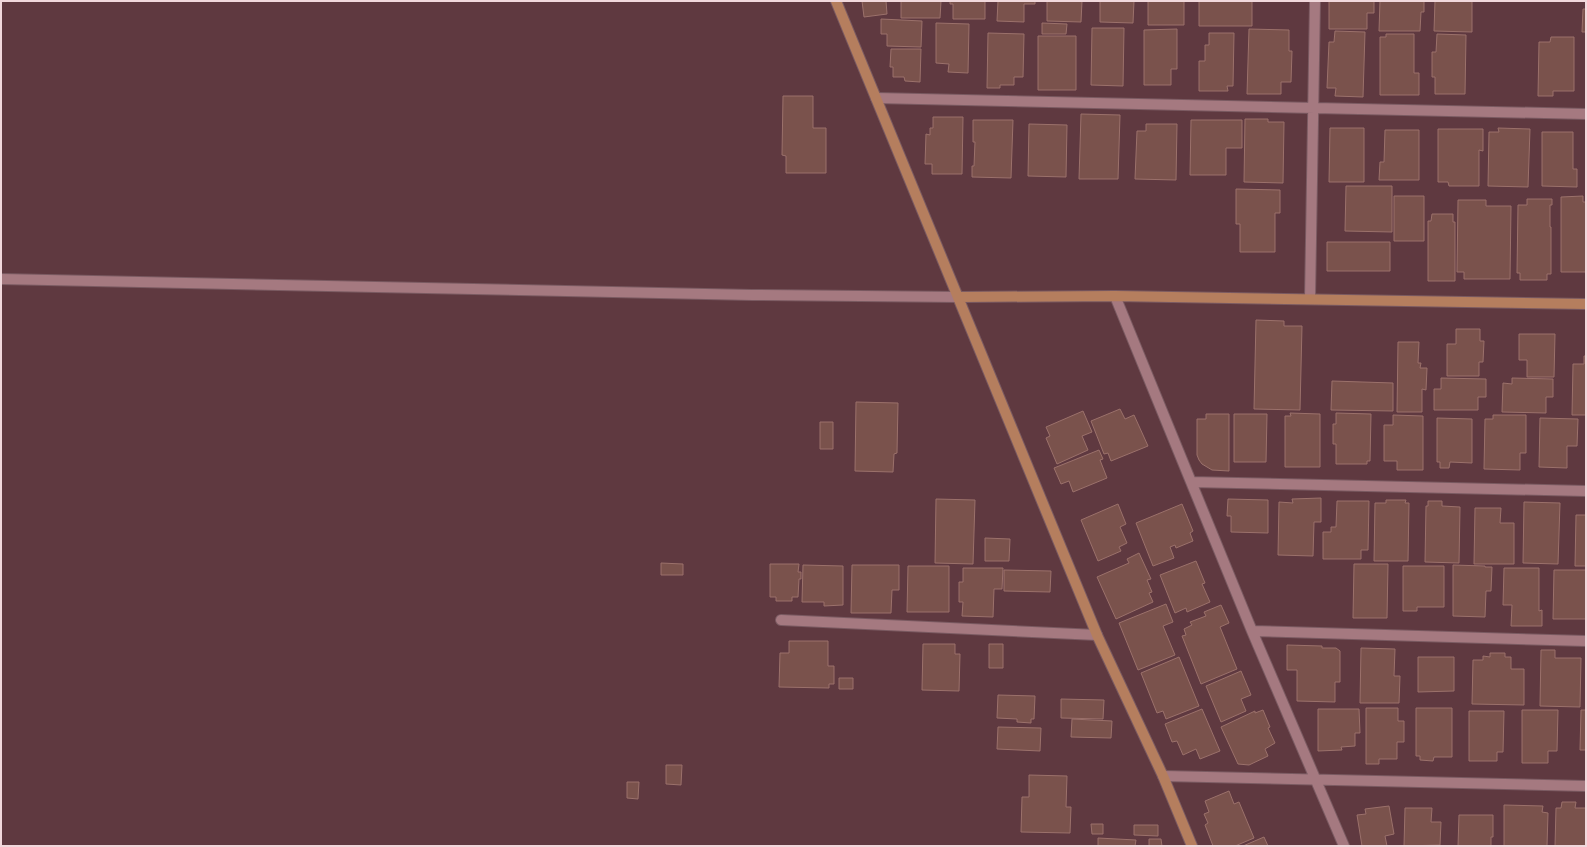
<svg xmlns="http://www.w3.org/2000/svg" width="1587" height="847" font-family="'Alegreya Sans',sans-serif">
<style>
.building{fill:#7a524c;stroke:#9b716b}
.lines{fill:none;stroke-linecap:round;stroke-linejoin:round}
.street-casing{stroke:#7a5a61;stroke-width:12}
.secondary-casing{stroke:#7a5a61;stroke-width:12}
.street{stroke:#a57980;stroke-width:10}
.secondary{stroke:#b57e5e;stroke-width:10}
</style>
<rect width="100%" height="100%" fill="#5f3940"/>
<path class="building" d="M 862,1 L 886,1 L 887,14 L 864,17 Z
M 901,1 L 941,1 L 940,18 L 901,18 Z
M 950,1 L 985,1 L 985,19 L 953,19 L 953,4 L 950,4 Z
M 998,1 L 1035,1 L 1035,4 L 1024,4 L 1024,22 L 997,21 Z
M 1047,1 L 1082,1 L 1081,22 L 1047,21 Z
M 1100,1 L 1134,1 L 1133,23 L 1100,22 Z
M 1148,1 L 1184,1 L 1184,25 L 1148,25 Z
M 1199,1 L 1252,1 L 1252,26 L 1199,26 Z
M 1329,1 L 1374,1 L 1374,13 L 1367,13 L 1367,29 L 1329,29 Z
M 1380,1 L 1424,1 L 1424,12 L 1421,12 L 1420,31 L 1379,31 Z
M 1435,1 L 1472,1 L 1472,32 L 1434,31 Z
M 1586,1 L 1586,32 L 1582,32 L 1583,9 L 1586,9 Z
M 881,19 L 922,21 L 921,47 L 887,46 L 887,34 L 881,34 Z
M 936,23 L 969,24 L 968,73 L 948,72 L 949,64 L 936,63 Z
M 1042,23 L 1067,24 L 1066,34 L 1042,34 Z
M 1092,28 L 1124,28 L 1123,86 L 1091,85 Z
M 1177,29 L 1177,69 L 1171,69 L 1171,85 L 1144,85 L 1144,30 Z
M 1249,29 L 1289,30 L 1289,51 L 1292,51 L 1291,82 L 1281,82 L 1281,94 L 1247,94 Z
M 1335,31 L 1365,32 L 1363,97 L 1335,96 L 1336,88 L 1327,88 L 1329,42 L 1334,42 Z
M 988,33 L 1024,34 L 1023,77 L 1014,77 L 1014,85 L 1000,85 L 1000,88 L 987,88 Z
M 1209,33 L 1234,33 L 1233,86 L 1227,86 L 1228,91 L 1199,91 L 1199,61 L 1205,61 L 1205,45 L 1209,45 Z
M 1386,34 L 1414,34 L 1414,73 L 1419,73 L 1419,95 L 1380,95 L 1380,37 L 1386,37 Z
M 1437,34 L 1466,35 L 1465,94 L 1435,94 L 1435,77 L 1432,77 L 1432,52 L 1436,52 Z
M 1038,36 L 1076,36 L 1076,90 L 1038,90 Z
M 1551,37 L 1574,37 L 1574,91 L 1553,91 L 1553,96 L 1538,96 L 1539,42 L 1550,42 Z
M 891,49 L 921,49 L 920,82 L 905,81 L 904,77 L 893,77 L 893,67 L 890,67 Z
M 783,96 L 813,96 L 813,128 L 826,128 L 826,173 L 786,173 L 786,156 L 782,155 Z
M 1081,114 L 1120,115 L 1118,179 L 1079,179 Z
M 933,117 L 963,117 L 962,174 L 932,174 L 932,164 L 925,164 L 926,134 L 930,135 L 930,128 L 933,128 Z
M 1245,119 L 1268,119 L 1268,122 L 1284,122 L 1283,183 L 1244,182 Z
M 973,120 L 1013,120 L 1011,178 L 972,177 L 972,166 L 974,166 L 975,142 L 973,142 Z
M 1191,120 L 1242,120 L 1242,148 L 1226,148 L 1226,175 L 1190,175 Z
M 1029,124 L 1067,125 L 1066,177 L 1028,176 Z
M 1146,124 L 1177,124 L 1176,180 L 1135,179 L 1137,131 L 1146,131 Z
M 1330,128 L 1364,128 L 1364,182 L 1329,182 Z
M 1498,128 L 1530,129 L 1528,187 L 1488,186 L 1489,132 L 1499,132 Z
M 1438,129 L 1483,129 L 1483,151 L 1479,150 L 1479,186 L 1449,186 L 1448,182 L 1438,182 Z
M 1385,130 L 1419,130 L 1419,180 L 1379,180 L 1380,162 L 1384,162 Z
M 1542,132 L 1573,132 L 1573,169 L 1577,169 L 1577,187 L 1542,186 Z
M 1346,186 L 1392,186 L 1392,232 L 1345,231 Z
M 1236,189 L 1280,190 L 1280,213 L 1275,213 L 1275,252 L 1240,252 L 1240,224 L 1236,224 Z
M 1394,196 L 1424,196 L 1424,241 L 1394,241 Z
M 1583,196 L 1583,202 L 1586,202 L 1586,272 L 1561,272 L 1561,197 Z
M 1527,199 L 1552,199 L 1552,205 L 1550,205 L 1550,227 L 1551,227 L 1551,274 L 1547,274 L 1547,280 L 1520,280 L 1520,273 L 1517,273 L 1518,205 L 1527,205 Z
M 1458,200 L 1486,200 L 1486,206 L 1511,206 L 1510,279 L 1464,279 L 1464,272 L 1457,272 Z
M 1432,214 L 1453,214 L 1453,222 L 1455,222 L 1455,281 L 1428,281 L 1428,221 L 1431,221 Z
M 1327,242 L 1390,242 L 1390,271 L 1327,271 Z
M 1256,320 L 1284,321 L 1284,326 L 1302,326 L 1300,410 L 1254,409 Z
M 1456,329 L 1480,329 L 1480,341 L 1484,341 L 1483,362 L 1479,362 L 1479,376 L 1447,376 L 1447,344 L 1456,344 Z
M 1519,334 L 1555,334 L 1554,377 L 1527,377 L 1527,360 L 1519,360 Z
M 1398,342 L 1419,342 L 1418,363 L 1421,363 L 1420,368 L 1427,368 L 1426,390 L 1422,389 L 1422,412 L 1397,412 Z
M 1584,356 L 1586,356 L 1586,415 L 1572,415 L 1573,364 L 1584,364 Z
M 1441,378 L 1486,379 L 1486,397 L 1478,397 L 1478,410 L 1434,410 L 1434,389 L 1441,389 Z
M 1512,378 L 1553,379 L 1553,397 L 1546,397 L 1546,413 L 1502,412 L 1503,383 L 1512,384 Z
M 1332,381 L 1393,383 L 1393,411 L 1331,410 Z
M 856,402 L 898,403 L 897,453 L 894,454 L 893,472 L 855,471 Z
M 1120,409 L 1125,419 L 1134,415 L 1148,446 L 1111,461 L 1108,453 L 1104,454 L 1091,421 Z
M 1083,411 L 1092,432 L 1082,436 L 1088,450 L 1057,464 L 1046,438 L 1050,436 L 1046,427 Z
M 1290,413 L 1320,414 L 1320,467 L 1285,467 L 1285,416 L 1291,416 Z
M 1336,413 L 1371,414 L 1370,461 L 1367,461 L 1367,464 L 1336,464 L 1336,444 L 1333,444 L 1333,424 L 1336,424 Z
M 1206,414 L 1229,414 L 1229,471 L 1212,470 L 1202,464 L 1199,460 L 1197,455 L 1197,419 L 1206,419 Z
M 1234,414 L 1267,414 L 1266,462 L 1234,462 Z
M 1393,415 L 1423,416 L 1423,470 L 1397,470 L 1397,461 L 1384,461 L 1384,425 L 1393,425 Z
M 1493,415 L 1526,415 L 1526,453 L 1520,453 L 1520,470 L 1484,469 L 1485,419 L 1493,419 Z
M 1437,418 L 1472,419 L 1472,463 L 1450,462 L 1449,468 L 1440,468 L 1440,462 L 1437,462 Z
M 1540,418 L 1578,419 L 1577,446 L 1567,446 L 1567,468 L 1539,467 Z
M 820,422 L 833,422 L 833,449 L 820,449 Z
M 1099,450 L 1103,459 L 1100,460 L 1107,478 L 1073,492 L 1069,481 L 1061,484 L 1054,468 Z
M 1321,498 L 1321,522 L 1314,522 L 1313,556 L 1278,555 L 1279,502 L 1293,503 L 1292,499 Z
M 936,499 L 975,500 L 973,564 L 935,563 Z
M 1228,499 L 1268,500 L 1268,533 L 1231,532 L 1231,516 L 1227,516 Z
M 1386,500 L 1406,500 L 1405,503 L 1409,503 L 1408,561 L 1374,561 L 1375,503 L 1386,503 Z
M 1337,501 L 1369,501 L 1368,550 L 1361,550 L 1361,559 L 1323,559 L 1323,532 L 1331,532 L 1331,527 L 1336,527 Z
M 1428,501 L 1442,501 L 1442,506 L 1460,507 L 1459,563 L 1425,562 L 1426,506 L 1428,506 Z
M 1524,502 L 1560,503 L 1558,564 L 1523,563 Z
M 1118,504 L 1126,524 L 1120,527 L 1127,543 L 1119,547 L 1121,551 L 1098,561 L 1081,520 Z
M 1182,504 L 1193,531 L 1190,533 L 1193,541 L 1176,548 L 1175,545 L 1170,547 L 1174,558 L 1153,566 L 1136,523 Z
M 1475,508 L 1501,508 L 1500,523 L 1514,523 L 1514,564 L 1474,564 Z
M 1576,515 L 1586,515 L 1586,566 L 1575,566 Z
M 985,538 L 1010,539 L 1009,561 L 985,561 Z
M 1139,553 L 1151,579 L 1147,580 L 1152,592 L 1149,593 L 1153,602 L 1116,619 L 1097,577 L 1129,563 L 1127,559 Z
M 1196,561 L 1205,583 L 1202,584 L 1210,602 L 1187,612 L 1186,608 L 1175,613 L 1160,575 Z
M 661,563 L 683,564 L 683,575 L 661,575 Z
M 770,564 L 799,564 L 798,572 L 801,572 L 801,579 L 799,579 L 798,597 L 792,597 L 792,601 L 776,601 L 776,597 L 770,597 Z
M 1354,564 L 1388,564 L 1387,618 L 1353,618 Z
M 803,565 L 843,566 L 843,605 L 824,606 L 824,602 L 802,602 Z
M 852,565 L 899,565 L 899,590 L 892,590 L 891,613 L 851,613 Z
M 1453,565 L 1485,566 L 1485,567 L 1492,567 L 1491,591 L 1486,591 L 1485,617 L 1453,616 Z
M 908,566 L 949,566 L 949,612 L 907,612 Z
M 1403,566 L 1444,566 L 1444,607 L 1417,607 L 1417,611 L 1403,611 Z
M 963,568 L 1003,568 L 1002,589 L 994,589 L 993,617 L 962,616 L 963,602 L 959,602 L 959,582 L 963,582 Z
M 1504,568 L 1539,568 L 1539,611 L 1542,610 L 1542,626 L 1511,626 L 1512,605 L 1503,605 Z
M 1004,570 L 1051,571 L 1050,592 L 1004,591 Z
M 1554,570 L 1586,570 L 1586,619 L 1553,619 Z
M 1166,604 L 1173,622 L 1163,626 L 1175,655 L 1138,670 L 1119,623 Z
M 1221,605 L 1229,623 L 1220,627 L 1237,669 L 1201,684 L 1182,636 L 1186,635 L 1184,629 L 1192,625 L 1190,622 L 1206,616 L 1204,612 Z
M 789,641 L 828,641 L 828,666 L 834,666 L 834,684 L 829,684 L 829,688 L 779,687 L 780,653 L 789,653 Z
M 923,644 L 955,644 L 955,654 L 960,654 L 959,691 L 922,690 Z
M 989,644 L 1003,644 L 1003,668 L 989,668 Z
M 1287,645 L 1322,646 L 1322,648 L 1336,648 L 1340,651 L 1340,682 L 1335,682 L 1335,702 L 1297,701 L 1297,670 L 1287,670 Z
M 1361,648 L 1395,649 L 1394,676 L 1400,676 L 1399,703 L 1360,703 Z
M 1541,650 L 1555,650 L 1555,658 L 1581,658 L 1580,707 L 1540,706 Z
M 1490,653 L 1505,653 L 1505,657 L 1511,657 L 1511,669 L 1524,669 L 1524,705 L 1472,704 L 1473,660 L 1483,660 L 1483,656 L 1490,657 Z
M 1179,657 L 1199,706 L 1166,719 L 1163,711 L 1157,713 L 1141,673 Z
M 1418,657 L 1454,657 L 1454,691 L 1418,692 Z
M 1241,671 L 1251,695 L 1241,699 L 1246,711 L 1221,722 L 1206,686 Z
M 839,678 L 853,678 L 853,689 L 839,689 Z
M 998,695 L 1035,696 L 1034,719 L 1031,719 L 1031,723 L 1017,722 L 1017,719 L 997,718 Z
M 1061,699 L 1104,700 L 1103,719 L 1061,718 Z
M 1366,708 L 1398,708 L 1398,721 L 1404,721 L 1404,742 L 1397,742 L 1397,759 L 1379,759 L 1379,764 L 1366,764 Z
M 1416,708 L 1452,708 L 1452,757 L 1434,757 L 1433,761 L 1420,760 L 1420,756 L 1416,756 Z
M 1202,709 L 1220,751 L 1200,759 L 1196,749 L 1183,755 L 1177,741 L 1172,742 L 1165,724 Z
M 1318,709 L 1359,709 L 1360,733 L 1355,733 L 1355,746 L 1341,747 L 1342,750 L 1318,751 Z
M 1263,710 L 1270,727 L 1268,728 L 1275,743 L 1265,749 L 1268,756 L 1249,765 L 1238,764 L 1221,727 L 1255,711 L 1255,713 Z
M 1522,710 L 1558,710 L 1557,751 L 1548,751 L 1548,763 L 1522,763 Z
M 1581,710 L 1586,710 L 1586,750 L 1580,750 Z
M 1469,711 L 1504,711 L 1503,752 L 1497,752 L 1497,761 L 1469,761 Z
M 1072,719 L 1112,721 L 1111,738 L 1071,737 Z
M 998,727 L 1041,728 L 1040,751 L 997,749 Z
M 666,765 L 682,765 L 681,785 L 666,784 Z
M 1029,775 L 1067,776 L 1066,807 L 1071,807 L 1070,833 L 1021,832 L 1022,797 L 1029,797 Z
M 627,782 L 639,782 L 638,799 L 627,798 Z
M 1229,791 L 1234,804 L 1239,802 L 1254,838 L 1235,846 L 1213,846 L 1205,825 L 1208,823 L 1204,814 L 1209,812 L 1205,801 Z
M 1562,802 L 1576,802 L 1575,808 L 1586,808 L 1586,846 L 1555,846 L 1556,808 L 1561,808 Z
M 1504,805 L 1543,806 L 1542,812 L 1548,813 L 1547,846 L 1504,846 Z
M 1389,806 L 1394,834 L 1385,836 L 1387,846 L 1362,846 L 1357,815 L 1366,814 L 1365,809 Z
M 1405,808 L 1432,808 L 1431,822 L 1441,822 L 1440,845 L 1404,846 Z
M 1459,815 L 1493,815 L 1493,837 L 1491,837 L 1491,846 L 1458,846 Z
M 1091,824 L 1103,824 L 1103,834 L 1092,834 Z
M 1134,825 L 1158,825 L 1158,836 L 1134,835 Z
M 1264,837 L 1268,846 L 1243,846 Z
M 1098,838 L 1136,840 L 1135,846 L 1098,846 Z
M 1149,839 L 1161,839 L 1162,846 L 1149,846 Z"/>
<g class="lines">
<defs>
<path id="street" d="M 876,98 L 1586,114
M 1,279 L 752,295 L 959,297
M 1115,296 L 1252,631 L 1344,846
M 1310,299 L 1315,1
M 1191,482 L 1586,491
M 781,620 L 1097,635
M 1252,631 L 1586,641
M 1163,776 L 1586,786"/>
<path id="secondary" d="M 836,1 L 1097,635 L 1163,776 L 1192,846
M 959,297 L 1115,296 L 1586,304"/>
</defs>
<use href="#street" class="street-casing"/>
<use href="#secondary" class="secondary-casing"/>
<use href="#street" class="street"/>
<use href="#secondary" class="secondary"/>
</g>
<rect width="1587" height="847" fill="none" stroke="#f1d8dc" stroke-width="4"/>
</svg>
